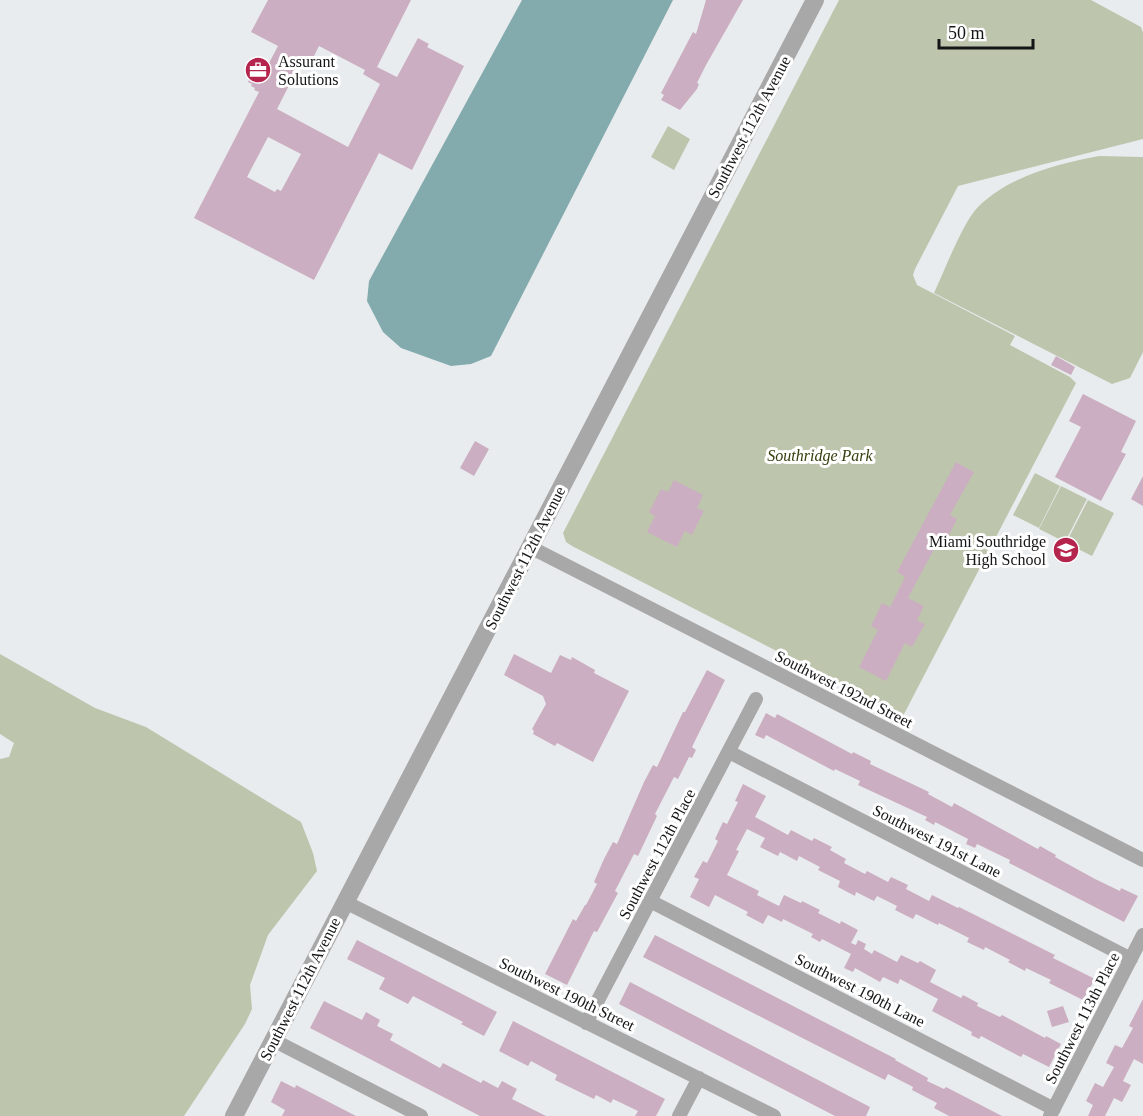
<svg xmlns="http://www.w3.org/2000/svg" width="1143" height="1116" font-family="Georgia,serif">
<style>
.green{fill:#bec5ad}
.water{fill:#83aaac}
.building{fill:#cbaec1;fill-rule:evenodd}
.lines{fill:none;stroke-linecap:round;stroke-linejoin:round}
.minor{stroke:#a9a8a8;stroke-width:14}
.tertiary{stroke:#a9a8a8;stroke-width:18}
.labels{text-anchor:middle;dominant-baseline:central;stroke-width:6;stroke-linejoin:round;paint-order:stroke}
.poi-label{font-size:16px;fill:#141516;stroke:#fff;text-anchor:start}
.street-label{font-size:16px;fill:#141516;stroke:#fff}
.park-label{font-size:16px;font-style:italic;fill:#343e0c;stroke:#fff}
</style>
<rect width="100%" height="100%" fill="#e9ecee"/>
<path class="green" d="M 839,0 L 1091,0 L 1141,27 L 1143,33 L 1143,139 L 958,186 L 915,269 L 913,275 L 917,285 L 1015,336 L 1010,345 L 1070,377 L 1076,383 L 903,716 L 572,546 L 566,542 L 563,533 Z
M 668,126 L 690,139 L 674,170 L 651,157 Z
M 1099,156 L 1143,157 L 1143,352 L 1130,378 L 1112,384 L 934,293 C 944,272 963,222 978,207 C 1009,176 1057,164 1099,156 Z
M 1035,473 L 1060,486 L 1039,528 L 1013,515 Z
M 1061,486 L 1087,499 L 1065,542 L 1039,529 Z
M 1088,500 L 1114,513 L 1092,556 L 1066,543 Z
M 0,654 L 95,708 L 146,727 L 301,822 L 313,853 L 317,871 L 268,935 L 250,985 L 252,1009 L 245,1024 L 184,1116 L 0,1116 L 0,759 L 9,757 L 14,743 L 0,734 Z"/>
<path class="water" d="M 522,0 L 673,0 L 491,356 L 471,364 L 451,366 L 401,348 L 383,332 L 367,301 L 369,281 Z"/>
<path class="building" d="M 268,0 L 411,0 L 377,67 L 397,77 L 418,38 L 429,44 L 427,47 L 464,66 L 412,170 L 379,153 L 314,280 L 194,218 L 259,92 L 254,90 L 255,88 L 251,86 L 252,84 L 248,82 L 258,61 L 269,63 L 278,46 L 251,32 ZM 319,46 L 365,70 L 363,74 L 380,84 L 348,147 L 277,109 L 302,60 L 310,64 ZM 268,137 L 301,154 L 281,191 L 277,189 L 275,192 L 247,177 Z
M 706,0 L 743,0 L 706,65 L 697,83 L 699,84 L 697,89 L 680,110 L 661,100 L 664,95 L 661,93 L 693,32 L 696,34 Z
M 1056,356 L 1075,367 L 1071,375 L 1051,365 Z
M 1083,394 L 1136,421 L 1121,452 L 1126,454 L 1101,501 L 1055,477 L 1081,427 L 1069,421 Z
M 475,441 L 489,449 L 474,476 L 460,468 Z
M 956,462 L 974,472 L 950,515 L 957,519 L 947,539 L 941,536 L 908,598 L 924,606 L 917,620 L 925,624 L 912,647 L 905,643 L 886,681 L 859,667 L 878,630 L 871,626 L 882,603 L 890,607 L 905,577 L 897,572 Z
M 1143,476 L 1143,506 L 1131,499 Z
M 674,480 L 703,495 L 697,508 L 704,511 L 692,535 L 685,531 L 677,547 L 647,532 L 655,516 L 649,512 L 661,489 L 668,492 Z
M 514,654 L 551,673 L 560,655 L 571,660 L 572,657 L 595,670 L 594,673 L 629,691 L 593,762 L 557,743 L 555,746 L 533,734 L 534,731 L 532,729 L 546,704 L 543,696 L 504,675 Z
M 707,670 L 725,680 L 692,747 L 696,750 L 692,758 L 689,757 L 678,779 L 674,777 L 655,814 L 657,816 L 638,856 L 634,854 L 615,891 L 618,893 L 597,932 L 594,931 L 567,985 L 545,974 L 573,919 L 576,921 L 585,905 L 586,905 L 597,884 L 594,882 L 604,859 L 613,842 L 617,844 L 644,782 L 653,765 L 657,767 L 683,712 L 685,712 Z
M 766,713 L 775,718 L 777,714 L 852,754 L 853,752 L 871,761 L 870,764 L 929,792 L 928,794 L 952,807 L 954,803 L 1038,849 L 1040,846 L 1056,855 L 1055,857 L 1095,879 L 1120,891 L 1121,888 L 1138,896 L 1124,922 L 1009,863 L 1010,860 L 977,844 L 975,848 L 966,844 L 968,839 L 935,822 L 934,825 L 925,820 L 927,817 L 858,785 L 860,781 L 835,769 L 834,771 L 766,735 L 764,739 L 755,735 Z
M 743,784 L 766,796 L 755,817 L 788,835 L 791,830 L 812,841 L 814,838 L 832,847 L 830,850 L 846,859 L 844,863 L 865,874 L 867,871 L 888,882 L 891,877 L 908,885 L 906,889 L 929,901 L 932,895 L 958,908 L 959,907 L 1055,955 L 1053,958 L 1095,979 L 1083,1000 L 1049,983 L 1051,980 L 1026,968 L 1025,971 L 1008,962 L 1010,960 L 985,947 L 984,950 L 967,942 L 969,938 L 939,923 L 938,925 L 916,914 L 913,919 L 895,910 L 897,906 L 877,896 L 874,901 L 856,892 L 855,896 L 838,887 L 840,881 L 818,870 L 820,867 L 799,856 L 797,861 L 780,852 L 778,856 L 760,847 L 765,838 L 747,829 L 736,850 L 739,851 L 727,875 L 759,891 L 757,895 L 779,906 L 784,895 L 801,903 L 802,901 L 820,910 L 818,913 L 840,924 L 841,921 L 858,930 L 851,943 L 856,945 L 858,940 L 866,944 L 864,949 L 872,954 L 874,950 L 897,962 L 901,955 L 918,963 L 920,961 L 936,970 L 930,982 L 961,998 L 963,995 L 978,1003 L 977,1006 L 1000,1017 L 1002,1015 L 1045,1038 L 1046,1036 L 1061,1044 L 1049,1067 L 1023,1054 L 1021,1057 L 981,1036 L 979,1039 L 971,1035 L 972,1032 L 932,1011 L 938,999 L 900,979 L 898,984 L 883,977 L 880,982 L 855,968 L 853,972 L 844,968 L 851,954 L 822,939 L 820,942 L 811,937 L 813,934 L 783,919 L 782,922 L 768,915 L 763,924 L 746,915 L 748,912 L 715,895 L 709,907 L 690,897 L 699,879 L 694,877 L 703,861 L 707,863 L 718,841 L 715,839 L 723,822 L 727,824 L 738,802 L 735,801 Z
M 655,935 L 896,1059 L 895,1060 L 928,1078 L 927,1081 L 944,1089 L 946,1087 L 1002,1116 L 949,1116 L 934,1108 L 937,1103 L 912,1090 L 913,1087 L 888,1074 L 885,1080 L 643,957 Z
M 357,940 L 497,1012 L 484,1036 L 461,1024 L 463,1022 L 413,996 L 408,1004 L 379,989 L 385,978 L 347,959 Z
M 630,982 L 870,1107 L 866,1116 L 835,1116 L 619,1004 Z
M 1143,999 L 1143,1064 L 1134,1059 L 1123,1081 L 1131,1085 L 1122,1102 L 1114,1098 L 1105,1116 L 1088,1116 L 1093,1105 L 1086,1101 L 1095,1083 L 1103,1087 L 1114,1067 L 1106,1063 L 1115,1045 L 1122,1048 L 1133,1028 L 1129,1026 Z
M 324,1001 L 362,1020 L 366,1012 L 380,1020 L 377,1026 L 393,1034 L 390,1040 L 440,1068 L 443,1063 L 481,1083 L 483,1080 L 498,1088 L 502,1081 L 517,1089 L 512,1099 L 546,1116 L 480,1116 L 310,1028 Z
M 1063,1006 L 1069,1022 L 1052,1027 L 1047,1011 Z
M 513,1021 L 665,1099 L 656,1116 L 635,1116 L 638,1111 L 613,1099 L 611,1103 L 596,1095 L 594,1099 L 555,1080 L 557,1075 L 531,1061 L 528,1066 L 499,1051 Z
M 281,1081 L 295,1088 L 296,1085 L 356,1116 L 282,1116 L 285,1110 L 271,1102 Z"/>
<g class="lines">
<path class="minor" d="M 530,547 L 1143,860
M 729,752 L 1131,959
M 650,901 L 1054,1109
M 345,902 L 774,1116
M 586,1023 L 756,699
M 273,1040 L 421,1116
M 679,1116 L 699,1078
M 1050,1116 L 1143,935"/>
<path class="tertiary" d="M 234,1116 L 815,0"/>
</g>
<defs>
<symbol id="office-disc" viewBox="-11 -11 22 22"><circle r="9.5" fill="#b5244c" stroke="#fff"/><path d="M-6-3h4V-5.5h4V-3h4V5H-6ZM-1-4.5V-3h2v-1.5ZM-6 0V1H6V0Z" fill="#fff"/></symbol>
<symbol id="school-disc" viewBox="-11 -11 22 22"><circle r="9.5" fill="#b5244c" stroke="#fff"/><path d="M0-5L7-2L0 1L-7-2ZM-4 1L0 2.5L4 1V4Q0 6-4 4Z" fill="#fff"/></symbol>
</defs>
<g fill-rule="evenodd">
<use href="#office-disc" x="243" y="55" width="30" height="30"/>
<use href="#school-disc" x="1051" y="535" width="30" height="30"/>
</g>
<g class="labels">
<g class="poi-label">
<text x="278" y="61">Assurant<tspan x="278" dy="18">Solutions</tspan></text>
<text x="1046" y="541" text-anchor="end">Miami Southridge<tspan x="1046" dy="18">High School</tspan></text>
</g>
<g class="street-label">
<text transform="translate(749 127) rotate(-62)">Southwest 112th Avenue</text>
<text transform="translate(525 558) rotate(-63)">Southwest 112th Avenue</text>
<text transform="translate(844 689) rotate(27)">Southwest 192nd Street</text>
<text transform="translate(937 841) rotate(27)">Southwest 191st Lane</text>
<text transform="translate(657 854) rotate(-62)">Southwest 112th Place</text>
<text transform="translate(300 989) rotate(-63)">Southwest 112th Avenue</text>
<text transform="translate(860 990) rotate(27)">Southwest 190th Lane</text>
<text transform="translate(567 994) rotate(26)">Southwest 190th Street</text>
<text transform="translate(1082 1018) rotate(-63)">Southwest 113th Place</text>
</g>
<g class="park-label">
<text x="820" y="455">Southridge Park</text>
</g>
</g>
<path d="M939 39v9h94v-9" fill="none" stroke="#141516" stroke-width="3"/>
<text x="948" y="39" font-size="18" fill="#141516" stroke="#ffffff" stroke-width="4.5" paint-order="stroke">50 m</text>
</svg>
